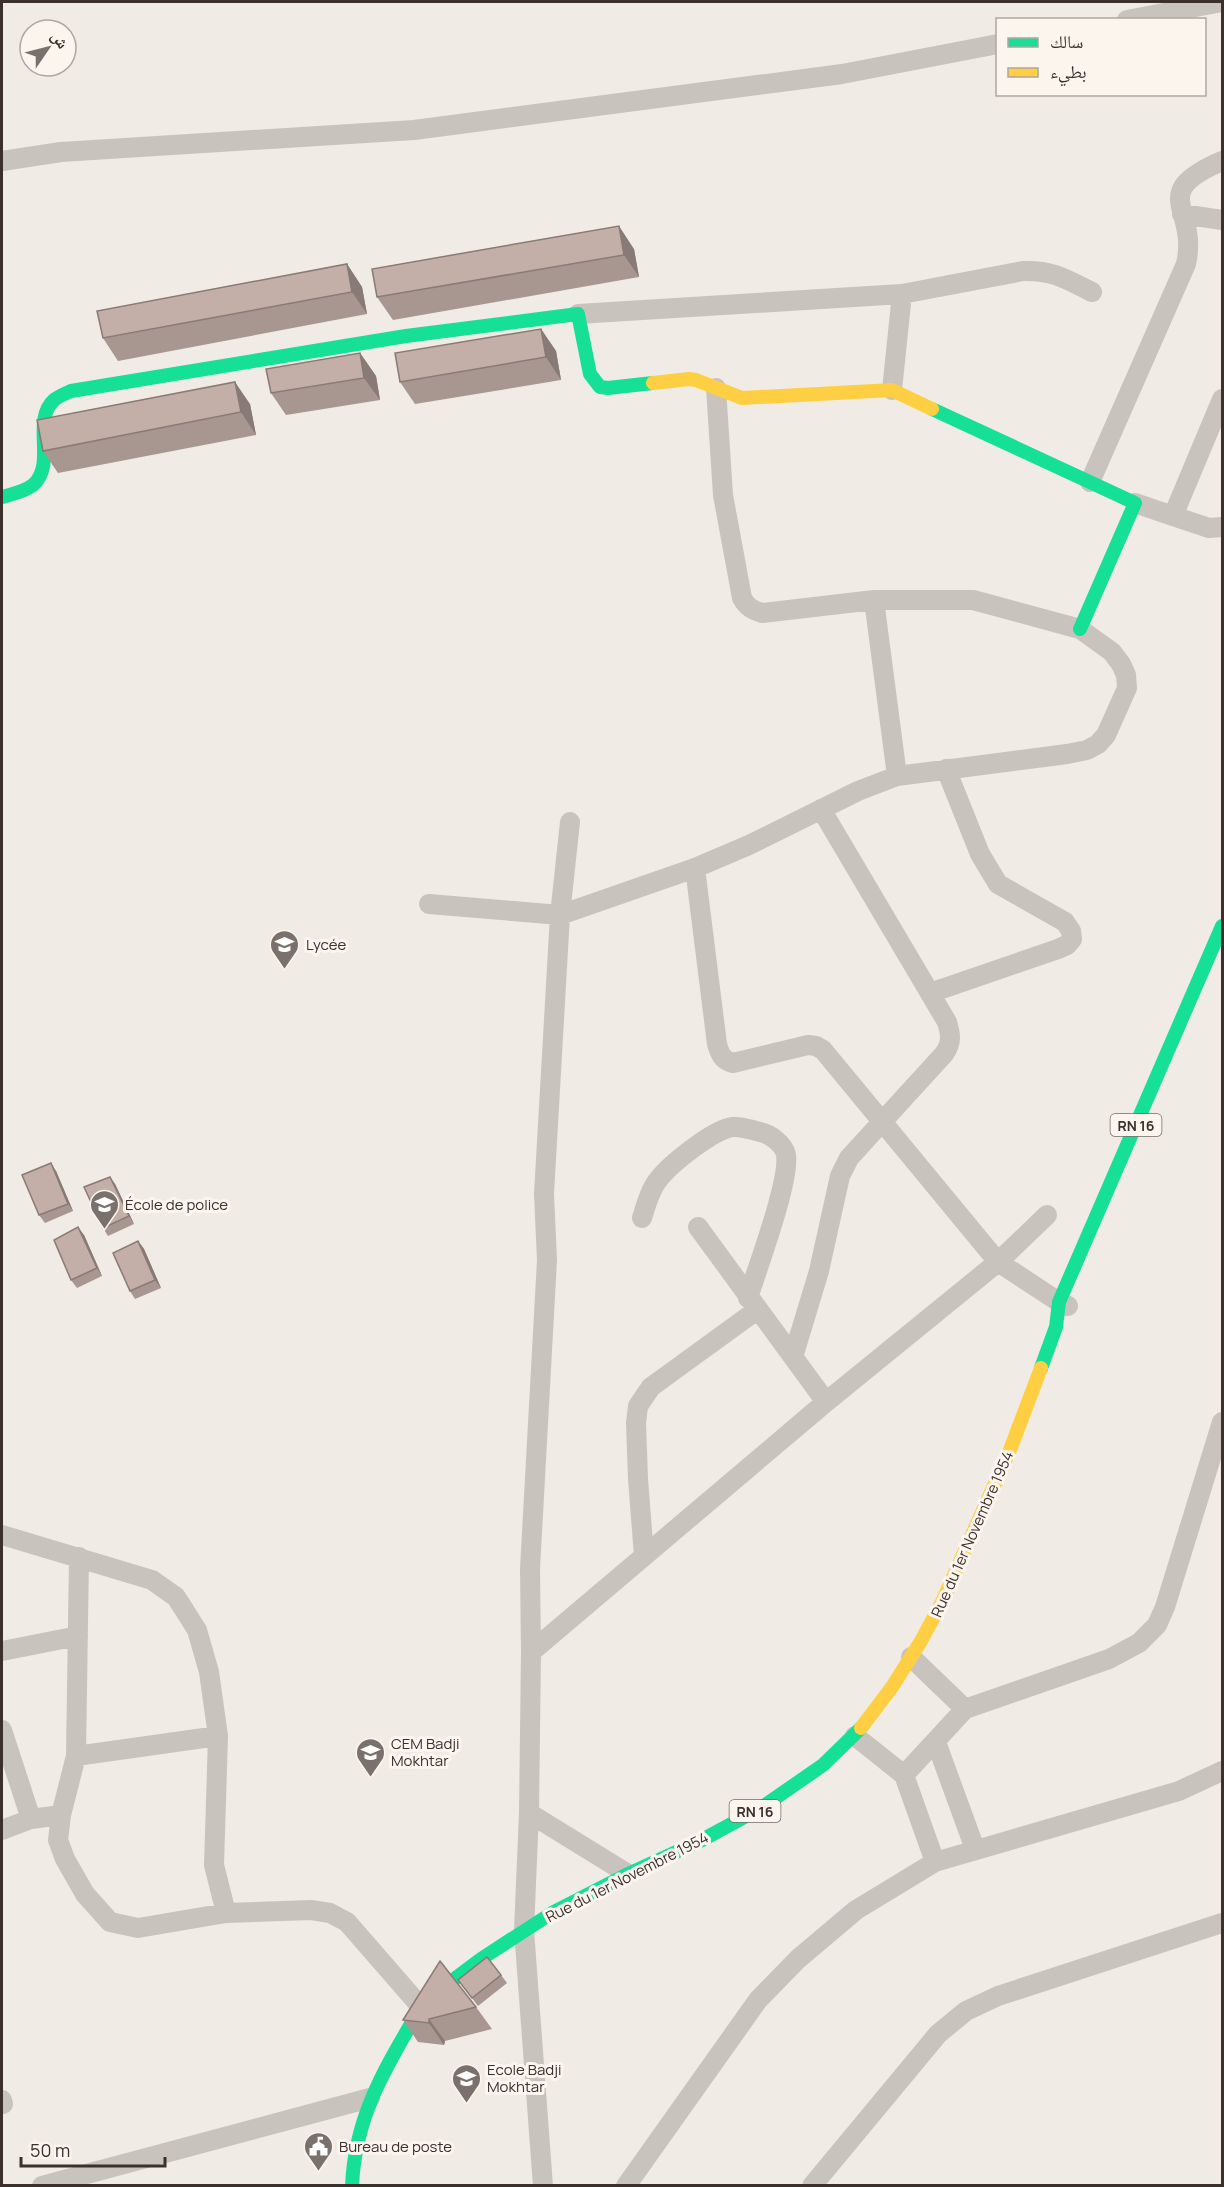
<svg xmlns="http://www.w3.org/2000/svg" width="1224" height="2187" font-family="Manrope,'Noto Naskh Arabic',sans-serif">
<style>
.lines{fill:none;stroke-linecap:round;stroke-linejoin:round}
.street{stroke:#c9c3be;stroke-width:20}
.fast{stroke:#16e098;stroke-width:14}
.slow{stroke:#ffcf43;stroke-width:14}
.wall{fill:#a89690}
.shaded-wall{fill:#887a75}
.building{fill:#c3afa7;stroke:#887a75;stroke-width:1.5}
.labels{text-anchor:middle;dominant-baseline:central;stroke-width:6;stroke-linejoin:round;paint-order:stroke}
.shield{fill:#fbf5ee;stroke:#756b66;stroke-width:1.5}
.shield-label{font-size:14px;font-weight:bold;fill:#3b302b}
.poi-label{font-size:15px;fill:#3b302b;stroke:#fbf5ee;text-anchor:start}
.street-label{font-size:15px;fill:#3b302b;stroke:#fbf5ee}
</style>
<rect width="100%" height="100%" fill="#f0ebe5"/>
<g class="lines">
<path class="street" d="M 1127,20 L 1222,2
M 2,161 L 61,152 L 414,130 L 842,74 L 998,44
M 1182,214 L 1222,220
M 578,314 L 902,294
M 892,390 L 902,294 L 1023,271 C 1053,270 1066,279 1092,292
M 1222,399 L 1173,516 L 1209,528 L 1222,527
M 1090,482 L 1186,264 C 1199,207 1146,194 1222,161
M 1135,503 L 1173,516
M 874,600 L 897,776
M 695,868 L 717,1044 C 720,1054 722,1060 733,1063 L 808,1045 L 816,1046 L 823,1050 L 998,1262 L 1059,1302 L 1068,1306
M 429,904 L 560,915 L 695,868 L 749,845 L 858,791 L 897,776 L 1067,754 L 1087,750 L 1098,744 L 1106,735 L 1127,688 L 1126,675 L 1121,664 L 1112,652 L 1080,629 L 973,600 L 874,600 L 762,613 C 752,610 747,607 742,598 L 723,495 L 716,388
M 930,993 L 1058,949 L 1067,945 L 1072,939 L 1071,931 L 1065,922 L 998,884 L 980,854 L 946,769
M 642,1218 C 646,1205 650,1190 658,1180 C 670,1164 714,1129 733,1127 C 742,1126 751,1130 760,1132 C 770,1134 784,1144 786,1155 C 790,1181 757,1269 748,1298
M 698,1227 L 826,1402
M 793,1357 L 819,1271 L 840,1176 L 849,1158 L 944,1054 C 952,1043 951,1035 947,1022 L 821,809
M 2,1535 L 152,1580 L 176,1597 L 197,1630 L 209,1672 L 218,1736 L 214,1865 L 226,1913
M 644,1556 L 638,1479 L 636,1423 L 638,1406 L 651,1387 L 757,1310
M 2,1651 L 78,1636
M 531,1652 L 530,1569 L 547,1260 L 544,1194 L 560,915 L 570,822
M 911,1657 L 965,1709
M 2,1730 L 31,1819
M 855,1736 L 904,1775 L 935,1862
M 936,1742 L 975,1849
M 76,1756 L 218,1736
M 904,1775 L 965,1709 L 1109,1659 L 1139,1643 L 1157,1625 L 1165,1607 L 1222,1422
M 529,1813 L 628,1874
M 61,1815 L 76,1756 L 79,1557
M 2,1830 L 31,1819 L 61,1815 L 58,1840 L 65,1859 L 85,1894 L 110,1922 L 138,1928 L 226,1913 L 311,1910 L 330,1913 L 347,1922 L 421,2007
M 2,2100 L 3,2104
M 42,2186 L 370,2098
M 543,2186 L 524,1930 L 529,1813 L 531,1652 L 826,1402 L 998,1262 L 1047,1215
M 626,2186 L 758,2000 L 798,1959 L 856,1910 L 935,1862 L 1179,1791 L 1222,1771
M 812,2186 L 938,2034 L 966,2011 L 998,1996 L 1222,1923"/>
<path class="fast" d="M 932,409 L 1135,503 L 1080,629
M 2,497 C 12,494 24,492 33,485 C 57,464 31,421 54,400 C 59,396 65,394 71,391 L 406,336 L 578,314 L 590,374 L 600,387 L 608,388 L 653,383
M 1041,1368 L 1056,1327 L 1059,1302 L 1222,926
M 352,2186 C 355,2115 386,2067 421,2007 L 431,2003 L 453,1980 L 481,1959 L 552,1913 L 628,1874 L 700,1841 L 761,1808 L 823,1765 L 861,1728"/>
<path class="slow" d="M 653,383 L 689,379 L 696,380 L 742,398 L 892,390 L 932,409
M 861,1728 L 892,1687 L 921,1641 L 942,1602 L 1010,1450 L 1041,1368"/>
</g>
<path class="wall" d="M 634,249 L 639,277 L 393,320 L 377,297 Z
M 347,264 L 362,287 L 367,314 L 118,361 L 103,338 Z
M 541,329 L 556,351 L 561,380 L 415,404 L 400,382 Z
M 360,353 L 376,376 L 380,400 L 286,415 L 271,393 Z
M 250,404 L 256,435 L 58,473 L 43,451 Z
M 56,1171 L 73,1211 L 45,1223 L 39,1215 Z
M 110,1177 L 115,1184 L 134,1224 L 108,1236 L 103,1228 Z
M 84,1235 L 102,1276 L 77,1288 L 71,1280 Z
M 138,1241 L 144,1249 L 161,1288 L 135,1299 L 130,1291 Z
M 501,1975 L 507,1983 L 478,2006 L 458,1980 Z
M 476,2007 L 492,2029 L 445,2041 L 444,2045 L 418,2042 L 403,2020 Z"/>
<path class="shaded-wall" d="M 619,226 L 634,249 L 639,277 L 624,255 Z
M 347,264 L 362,287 L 367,314 L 352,292 Z
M 541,329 L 556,351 L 561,380 L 546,357 Z
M 360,353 L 376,376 L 380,400 L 364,378 Z
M 235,382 L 250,404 L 256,435 L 241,412 Z
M 51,1163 L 56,1171 L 73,1211 L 68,1204 Z
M 110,1177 L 115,1184 L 134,1224 L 129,1216 Z
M 78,1227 L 84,1235 L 102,1276 L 97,1268 Z
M 138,1241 L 144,1249 L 161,1288 L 155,1280 Z
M 429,2019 L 445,2041 L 444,2045 L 429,2023 Z"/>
<path class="building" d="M 619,226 L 624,255 L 377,297 L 372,269 Z
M 347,264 L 352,292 L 103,338 L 97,311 Z
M 541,329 L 546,357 L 400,382 L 395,353 Z
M 360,353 L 364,378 L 271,393 L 266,369 Z
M 235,382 L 241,412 L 43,451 L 37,420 Z
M 51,1163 L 68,1204 L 39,1215 L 22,1175 Z
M 110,1177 L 129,1216 L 103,1228 L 84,1187 Z
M 78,1227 L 97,1268 L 71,1280 L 54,1240 Z
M 138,1241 L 155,1280 L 130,1291 L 113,1253 Z
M 487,1957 L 501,1975 L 472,1998 L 458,1980 Z
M 440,1961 L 476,2007 L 429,2019 L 429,2023 L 403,2020 Z"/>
<defs>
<symbol id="school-pin" viewBox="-11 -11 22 30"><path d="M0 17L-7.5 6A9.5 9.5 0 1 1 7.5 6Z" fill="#7a716c" stroke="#fbf5ee"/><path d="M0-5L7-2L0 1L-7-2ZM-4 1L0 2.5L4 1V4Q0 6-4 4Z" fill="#fff"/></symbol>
<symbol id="university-pin" viewBox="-11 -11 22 30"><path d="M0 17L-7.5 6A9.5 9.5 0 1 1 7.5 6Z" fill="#7a716c" stroke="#fbf5ee"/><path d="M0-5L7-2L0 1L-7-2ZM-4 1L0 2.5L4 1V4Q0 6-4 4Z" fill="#fff"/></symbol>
<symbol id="civic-pin" viewBox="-11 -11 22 30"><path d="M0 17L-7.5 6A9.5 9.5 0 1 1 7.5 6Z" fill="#7a716c" stroke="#fbf5ee"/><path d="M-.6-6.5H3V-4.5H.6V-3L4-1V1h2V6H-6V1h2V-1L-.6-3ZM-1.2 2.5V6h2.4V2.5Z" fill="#fff"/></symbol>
</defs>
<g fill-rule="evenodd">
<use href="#school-pin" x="268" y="928" width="33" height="45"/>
<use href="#university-pin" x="88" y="1188" width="33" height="45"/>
<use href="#school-pin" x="354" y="1736" width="33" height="45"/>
<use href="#school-pin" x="450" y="2062" width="33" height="45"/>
<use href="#civic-pin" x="302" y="2130" width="33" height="45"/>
</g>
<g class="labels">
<g class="shield">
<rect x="1110.5" y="1114" width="51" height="22" rx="4.5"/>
<rect x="729.5" y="1800" width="51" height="22" rx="4.5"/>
</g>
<g class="shield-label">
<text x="1136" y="1125">RN 16</text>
<text x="755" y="1811">RN 16</text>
</g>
<g class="poi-label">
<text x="306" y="944">Lycée</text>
<text x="125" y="1204">École de police</text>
<text x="391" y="1743">CEM Badji<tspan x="391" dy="17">Mokhtar</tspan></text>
<text x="487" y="2069">Ecole Badji<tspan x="487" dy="17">Mokhtar</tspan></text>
<text x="339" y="2146">Bureau de poste</text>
</g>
<g class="street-label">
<text transform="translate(972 1534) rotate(-66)">Rue du 1er Novembre 1954</text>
<text transform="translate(627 1877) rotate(-27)">Rue du 1er Novembre 1954</text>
</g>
</g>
<rect width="1224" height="2187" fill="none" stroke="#3b302b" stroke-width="6"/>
<rect x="996" y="18" width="210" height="78" fill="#fbf5ee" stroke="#aea6a0" stroke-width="1.5"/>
<rect x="1008" y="38" width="30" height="9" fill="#16e098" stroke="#aea6a0" stroke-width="1.5"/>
<text x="1050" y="48" font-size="18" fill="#3b302b">سالك</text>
<rect x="1008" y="68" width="30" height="9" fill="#ffcf43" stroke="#aea6a0" stroke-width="1.5"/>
<text x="1050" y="78" font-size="18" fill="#3b302b">بطيء</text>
<g transform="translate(48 48) rotate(55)"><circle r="28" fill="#fbf5ee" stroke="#aea6a0" stroke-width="1.5"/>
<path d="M0-4.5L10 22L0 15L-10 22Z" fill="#7a716c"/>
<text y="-9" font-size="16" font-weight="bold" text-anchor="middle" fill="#3b302b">ش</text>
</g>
<path d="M21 2157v9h144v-9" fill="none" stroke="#3b302b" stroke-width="3"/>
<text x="30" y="2157" font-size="18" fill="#3b302b" stroke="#fbf5ee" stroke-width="4.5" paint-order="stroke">50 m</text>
</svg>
